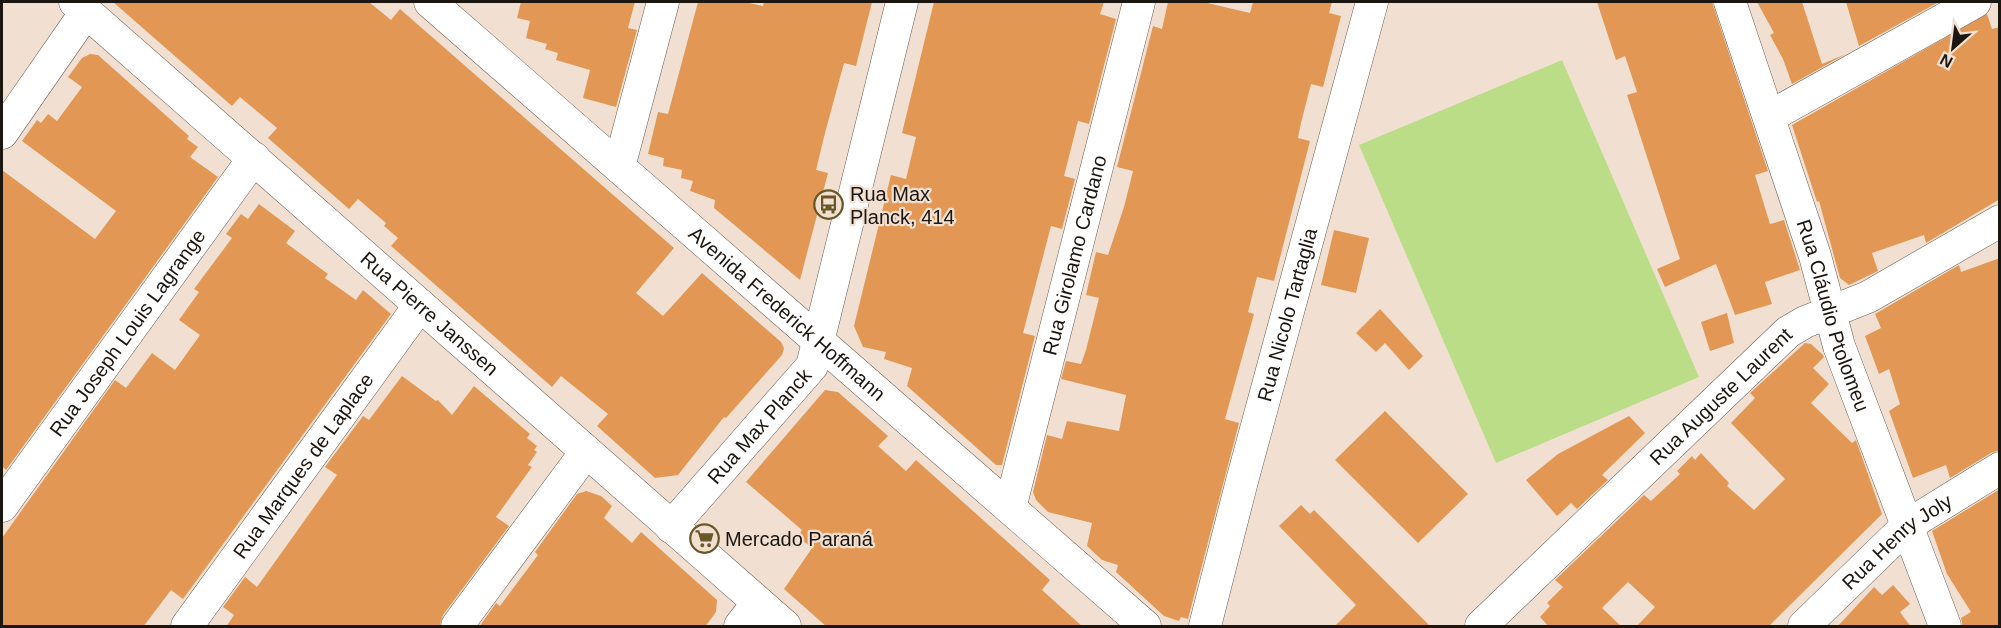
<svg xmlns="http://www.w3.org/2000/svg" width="2001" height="628" font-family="Helvetica,sans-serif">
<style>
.green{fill:#bcdd88}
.building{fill:#e29854}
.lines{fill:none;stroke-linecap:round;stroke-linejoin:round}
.minor-casing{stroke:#6b5d51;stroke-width:33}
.minor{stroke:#fff;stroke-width:32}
.labels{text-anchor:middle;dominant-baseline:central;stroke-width:4.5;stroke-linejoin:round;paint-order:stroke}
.poi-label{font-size:20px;fill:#1c1611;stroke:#f1e0d2;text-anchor:start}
.street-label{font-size:20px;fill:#1c1611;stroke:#f1e0d2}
</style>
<rect width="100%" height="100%" fill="#f1e0d2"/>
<path class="green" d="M 1562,60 L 1699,377 L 1496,463 L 1359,145 Z"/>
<path class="building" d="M 113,2 L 369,2 L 391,20 L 400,9 L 674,248 L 636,293 L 663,316 L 702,273 L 781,342 L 784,348 L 782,355 L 726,418 L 724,417 L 678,475 L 655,478 L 597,426 L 608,414 L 561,376 L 552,387 L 391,246 L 398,238 L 384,226 L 386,223 L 358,199 L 349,209 L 268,138 L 277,128 L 240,97 L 232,106 Z
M 521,2 L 635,2 L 628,28 L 637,30 L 616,107 L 583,98 L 590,70 L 556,60 L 558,53 L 545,49 L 547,44 L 526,38 L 530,21 L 517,18 Z
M 698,2 L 745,2 L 763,6 L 764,2 L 872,2 L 856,66 L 844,63 L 825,133 L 816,170 L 828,173 L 800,280 L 714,208 L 715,200 L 690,191 L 693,181 L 681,178 L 682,170 L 663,166 L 664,158 L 648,154 L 658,112 L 668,114 Z
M 934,2 L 1104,2 L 1100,14 L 1116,19 L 1089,124 L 1078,121 L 1064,176 L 1075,179 L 1062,229 L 1051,226 L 1023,333 L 1035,336 L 1002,465 L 996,465 L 907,386 L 912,368 L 884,359 L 886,352 L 863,347 L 854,326 L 891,175 L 906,179 L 916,137 L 902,133 Z
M 1168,2 L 1203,2 L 1250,13 L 1253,2 L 1332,2 L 1329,13 L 1341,16 L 1323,87 L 1311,84 L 1301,123 L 1298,138 L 1310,141 L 1274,281 L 1257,277 L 1248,312 L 1254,314 L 1225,419 L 1239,423 L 1188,619 L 1181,617 L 1179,621 L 1164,616 L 1116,572 L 1118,565 L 1102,560 L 1087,546 L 1092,523 L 1048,512 L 1036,500 L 1033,492 L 1047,435 L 1062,439 L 1067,421 L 1119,431 L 1126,395 L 1061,379 L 1066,361 L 1081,364 L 1086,350 L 1099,298 L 1086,295 L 1096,252 L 1108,255 L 1124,207 L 1133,171 L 1117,167 L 1153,26 L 1162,29 Z
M 1597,2 L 1712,2 L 1768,171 L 1755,175 L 1770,224 L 1784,220 L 1800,270 L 1765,282 L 1772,304 L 1735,315 L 1716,264 L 1665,287 L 1657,269 L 1680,259 L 1627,95 L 1637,92 L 1625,56 L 1616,60 Z
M 1757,2 L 1802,2 L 1822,64 L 1846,54 L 1792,84 L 1783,59 L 1770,35 L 1774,33 Z
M 1846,2 L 1939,2 L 1859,46 Z
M 1987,14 L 1992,29 L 2000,27 L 2000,199 L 1926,243 L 1924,235 L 1872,253 L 1878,271 L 1849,285 L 1840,278 L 1819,201 L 1817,202 L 1792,125 Z
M 90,54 L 98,55 L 189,136 L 187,139 L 198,147 L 190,157 L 218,177 L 6,470 L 2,466 L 2,170 L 95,239 L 116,211 L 22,141 L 37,120 L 41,123 L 48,114 L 57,121 L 82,87 L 68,77 L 82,58 Z
M 259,204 L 295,231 L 286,243 L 328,274 L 325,278 L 356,300 L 363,290 L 391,314 L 183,599 L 171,590 L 143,627 L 2,627 L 2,538 L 115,380 L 126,388 L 152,353 L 175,370 L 200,335 L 179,320 L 199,292 L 194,289 L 232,238 L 226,234 L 241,214 L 248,219 Z
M 1334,230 L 1369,238 L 1356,293 L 1321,285 Z
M 2000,258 L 2000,450 L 1991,453 L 1950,478 L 1946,465 L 1913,478 L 1889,411 L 1900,404 L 1889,369 L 1879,374 L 1865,336 L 1881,328 L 1875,314 L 1959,265 L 1961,272 Z
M 1380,309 L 1423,356 L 1409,370 L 1385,343 L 1376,352 L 1356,333 Z
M 1727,313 L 1734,343 L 1710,351 L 1701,322 Z
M 1805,343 L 1811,344 L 1823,355 L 1824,357 L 1813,368 L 1829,384 L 1811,403 L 1852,443 L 1856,440 L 1882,514 L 1768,627 L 1636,627 L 1655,607 L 1628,582 L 1602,608 L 1622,627 L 1549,627 L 1540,617 L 1550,606 L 1547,603 L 1563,587 L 1555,580 L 1644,495 L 1651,501 L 1680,474 L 1677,471 L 1692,456 L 1695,460 L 1701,453 L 1729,483 L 1727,486 L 1754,510 L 1785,479 L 1731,423 L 1755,398 L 1750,393 Z
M 402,376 L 436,401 L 438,400 L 452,415 L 474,386 L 530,434 L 527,438 L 537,446 L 534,450 L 537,452 L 528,465 L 532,467 L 496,517 L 509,526 L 443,615 L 439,627 L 226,627 L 234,615 L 223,607 L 245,577 L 257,587 L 337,475 L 325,467 L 363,416 L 369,420 Z
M 825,390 L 838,392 L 888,436 L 878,446 L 906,471 L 916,460 L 1050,580 L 1042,590 L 1083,627 L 827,627 L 784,589 L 812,548 L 798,537 L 802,530 L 746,482 Z
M 1385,411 L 1468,494 L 1418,543 L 1335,460 Z
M 1629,416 L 1645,433 L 1602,475 L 1608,480 L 1577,509 L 1571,503 L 1557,516 L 1526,480 L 1558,454 Z
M 2000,489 L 2000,627 L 1963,627 L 1961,618 L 1971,612 L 1947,574 L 1932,531 Z
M 586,491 L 601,496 L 612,506 L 604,518 L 632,543 L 641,532 L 717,600 L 716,612 L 705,627 L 479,627 L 496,603 L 500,606 L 538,555 L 535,552 L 577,494 Z
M 1301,505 L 1310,514 L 1314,510 L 1431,627 L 1334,627 L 1356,605 L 1279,526 Z
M 1893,585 L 1910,604 L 1900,612 L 1911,627 L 1837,627 L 1874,587 L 1882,595 Z"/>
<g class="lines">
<defs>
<g id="minor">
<path id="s1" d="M 75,2 L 785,626"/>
<path id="s2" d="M 430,2 L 1145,626"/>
<path id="s3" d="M 1730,2 L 1815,256 L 1839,346 L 1945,626"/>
<path d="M 1769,117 L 1975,2"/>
<path d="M 2,133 L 86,12"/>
<path d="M 619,167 L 663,2"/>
<path id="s4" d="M 2,506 L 254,158"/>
<path id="s5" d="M 1010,508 L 1139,2"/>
<path id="s6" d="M 671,527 L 812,366 L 902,2"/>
<path id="s7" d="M 187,626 L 420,305"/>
<path d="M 457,626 L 586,452"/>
<path d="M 740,626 L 758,603"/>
<path id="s8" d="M 1205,626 L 1242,481 L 1372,2"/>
<path id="s9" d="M 1481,626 L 1788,332 L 1805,322 L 1868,297 L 2000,221"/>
<path id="s10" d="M 1804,626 L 1908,525 L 2000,468"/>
</g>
</defs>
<use href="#minor" class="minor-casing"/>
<use href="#minor" class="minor"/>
</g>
<defs>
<symbol id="bus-ring" viewBox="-11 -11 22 22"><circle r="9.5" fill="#f1e0d2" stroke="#685825" stroke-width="1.5"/><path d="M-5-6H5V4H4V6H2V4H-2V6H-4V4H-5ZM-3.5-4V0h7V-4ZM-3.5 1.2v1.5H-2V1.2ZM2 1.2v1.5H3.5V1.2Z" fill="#685825"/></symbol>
<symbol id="supermarket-ring" viewBox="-11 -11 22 22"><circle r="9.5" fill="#f1e0d2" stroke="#685825" stroke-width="1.5"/><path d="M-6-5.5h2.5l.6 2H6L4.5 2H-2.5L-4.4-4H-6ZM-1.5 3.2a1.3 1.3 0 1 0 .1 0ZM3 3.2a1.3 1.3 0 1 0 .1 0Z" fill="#685825"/></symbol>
</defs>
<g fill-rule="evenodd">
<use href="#bus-ring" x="812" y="188" width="33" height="33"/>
<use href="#supermarket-ring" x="688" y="522" width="33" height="33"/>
</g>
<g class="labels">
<g class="poi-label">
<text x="850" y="194">Rua Max<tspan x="850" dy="23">Planck, 414</tspan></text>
<text x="725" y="539">Mercado Paraná</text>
</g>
<g class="street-label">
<text stroke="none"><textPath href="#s5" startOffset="261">Rua Girolamo Cardano</textPath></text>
<text stroke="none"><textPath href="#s1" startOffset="472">Rua Pierre Janssen</textPath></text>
<text stroke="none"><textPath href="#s2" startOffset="474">Avenida Frederick Hoffmann</textPath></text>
<text stroke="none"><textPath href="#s8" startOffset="322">Rua Nicolo Tartaglia</textPath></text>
<text stroke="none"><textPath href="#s3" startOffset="330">Rua Cláudio Ptolomeu</textPath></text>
<text stroke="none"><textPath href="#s4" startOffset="214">Rua Joseph Louis Lagrange</textPath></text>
<text stroke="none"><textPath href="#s9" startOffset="332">Rua Auguste Laurent</textPath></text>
<text stroke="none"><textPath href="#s6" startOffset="134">Rua Max Planck</textPath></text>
<text stroke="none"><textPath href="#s7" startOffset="198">Rua Marques de Laplace</textPath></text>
<text stroke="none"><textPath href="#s10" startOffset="126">Rua Henry Joly</textPath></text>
</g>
</g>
<rect width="2001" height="628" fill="none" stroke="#1c1611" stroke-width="6"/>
<g transform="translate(1953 48) rotate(208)" stroke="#f1e0d2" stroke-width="4.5" paint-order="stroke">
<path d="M0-4.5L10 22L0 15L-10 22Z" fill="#1c1611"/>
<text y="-9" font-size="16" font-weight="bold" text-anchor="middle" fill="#1c1611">N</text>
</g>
</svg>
